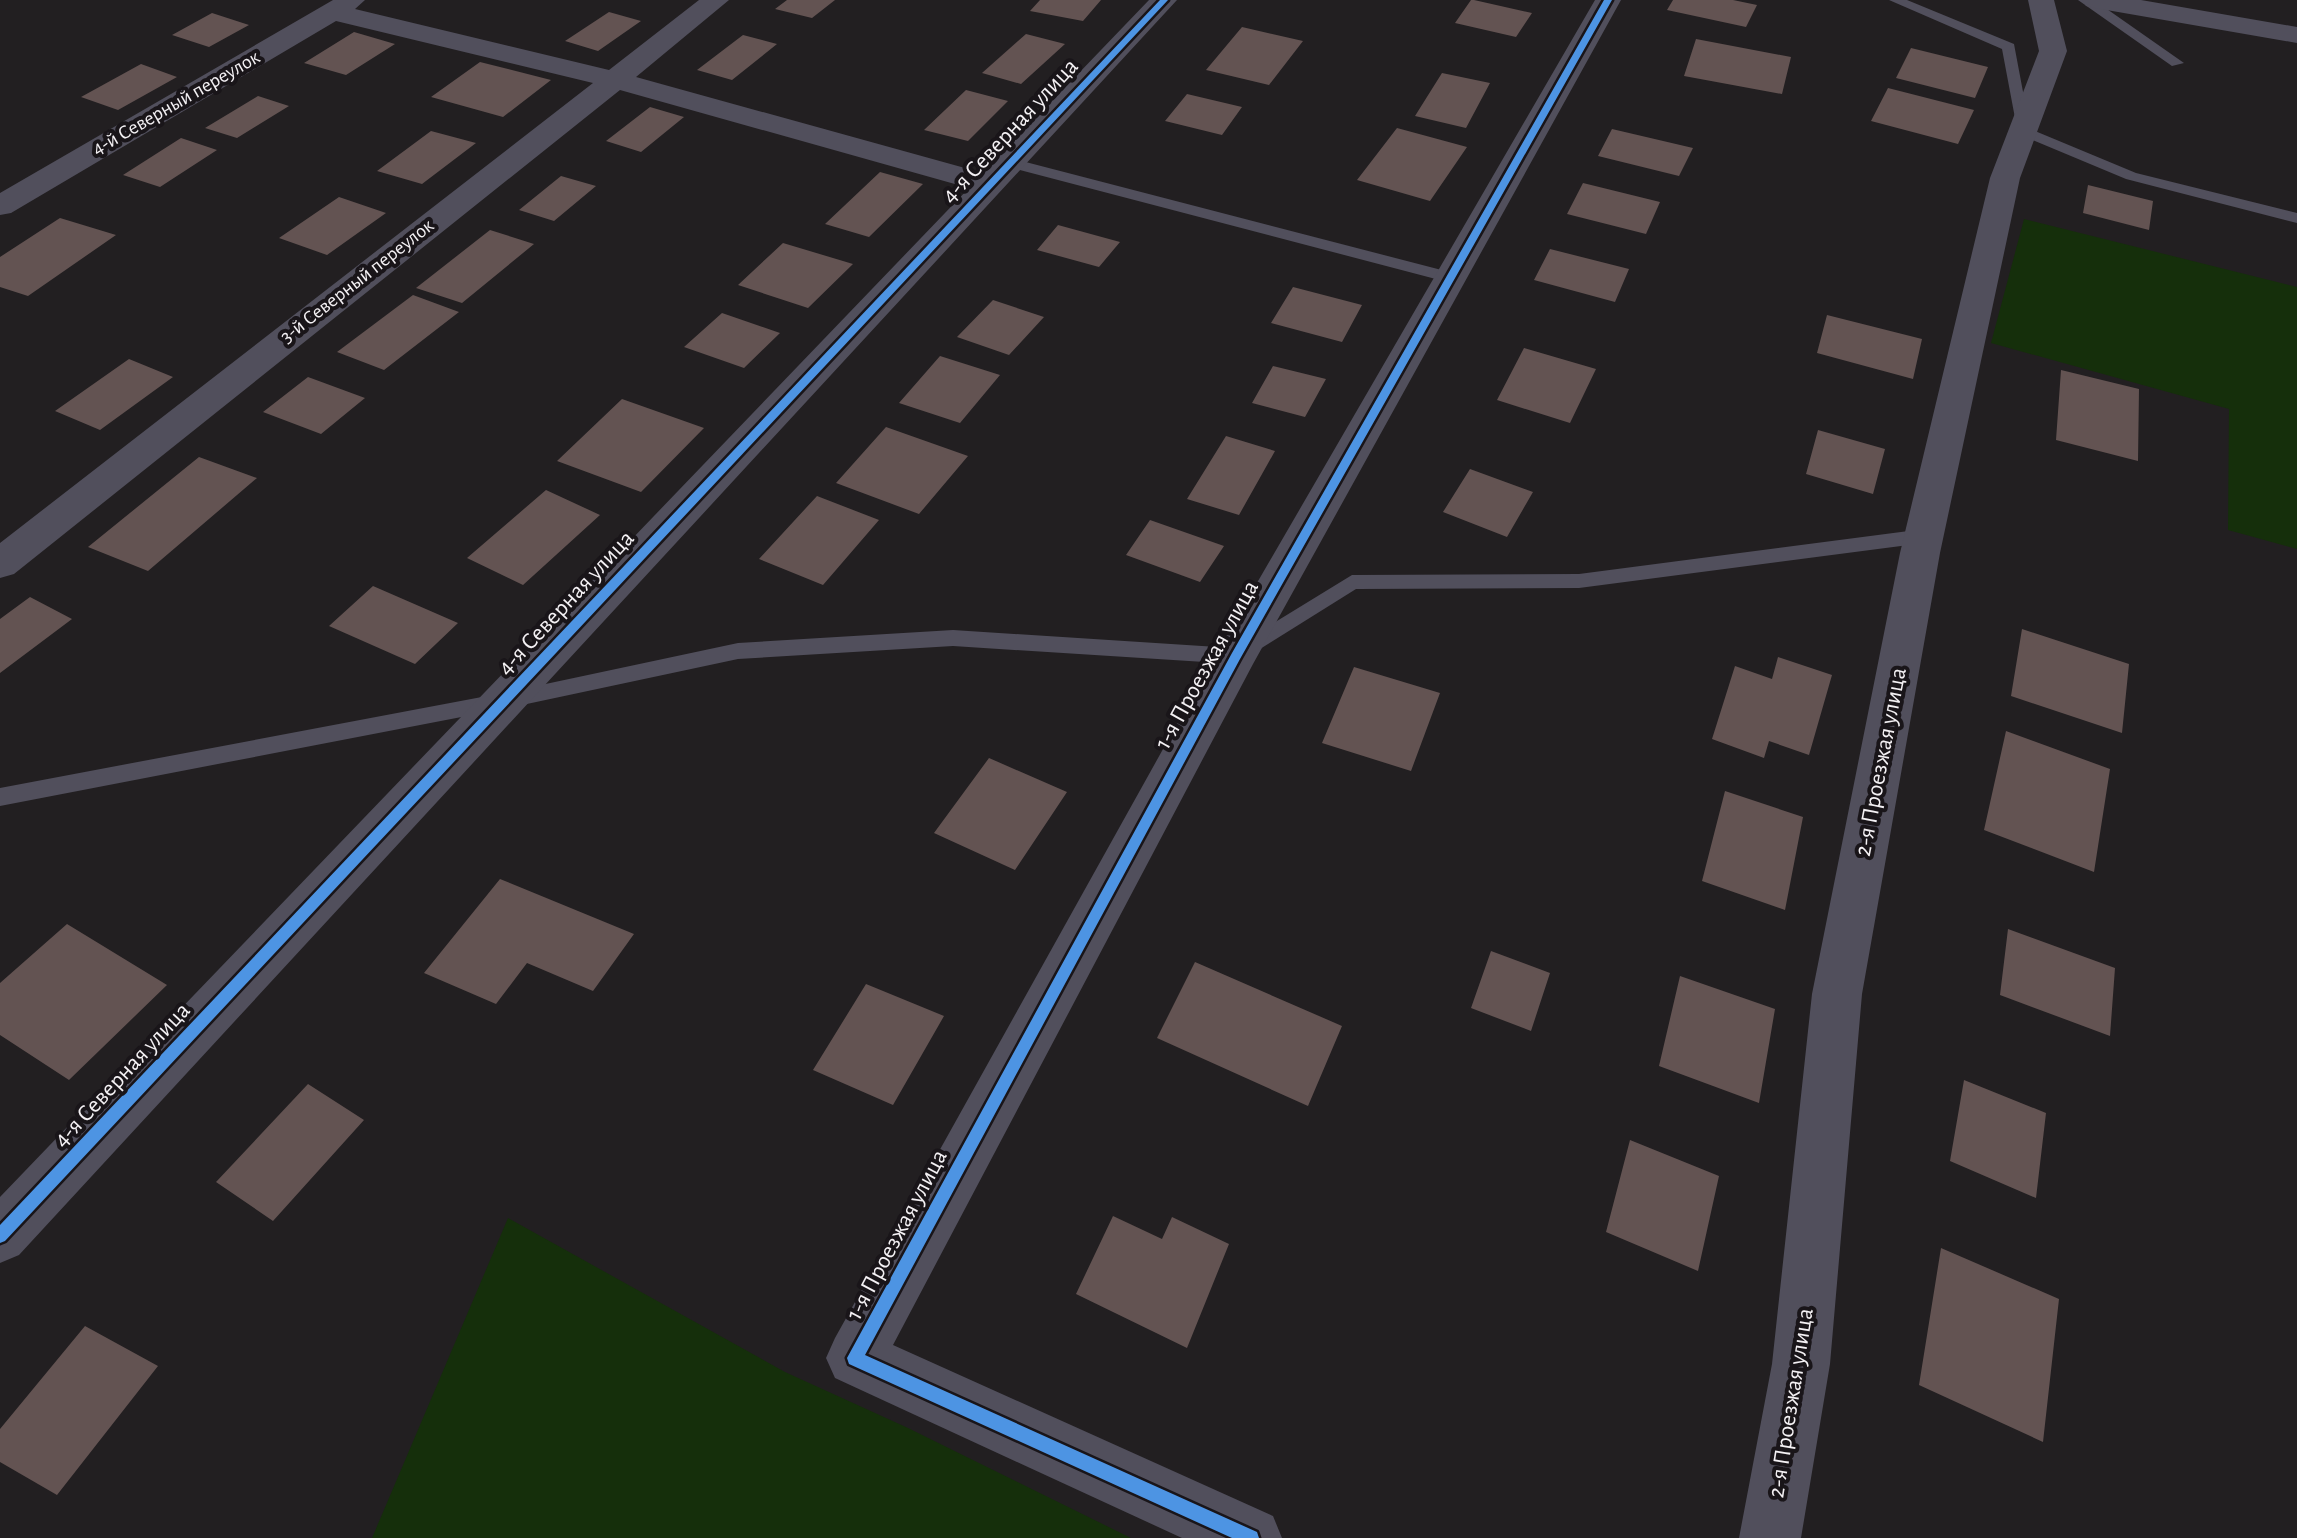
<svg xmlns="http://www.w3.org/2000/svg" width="2297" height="1538" font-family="'Alegreya Sans',sans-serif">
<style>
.green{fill:#152f0b}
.building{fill:#635352}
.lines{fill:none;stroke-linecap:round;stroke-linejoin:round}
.service{fill:#514f5c;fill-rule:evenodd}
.minor{fill:#514f5c;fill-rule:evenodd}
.cycleway-casing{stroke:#191519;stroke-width:5}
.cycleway{fill:#4d94e3;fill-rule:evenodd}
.labels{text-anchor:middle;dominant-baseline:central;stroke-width:8;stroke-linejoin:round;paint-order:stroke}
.far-street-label{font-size:20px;fill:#f4f1f4;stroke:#191519}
.street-label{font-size:24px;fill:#f4f1f4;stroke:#191519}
</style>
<rect width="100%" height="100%" fill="#221f21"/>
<path class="green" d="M 2024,219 L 2297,287 L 2297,549 L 2228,530 L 2229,409 L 1991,343 Z
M 508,1218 L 785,1372 L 908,1428 L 1131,1538 L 372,1538 Z"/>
<path class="building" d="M 787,0 L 835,0 L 812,18 L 775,9 Z
M 1040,0 L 1101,0 L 1083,21 L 1030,11 Z
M 1471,0 L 1474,0 L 1532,13 L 1516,37 L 1455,23 Z
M 1673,0 L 1733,0 L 1757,5 L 1746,27 L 1667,10 Z
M 609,12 L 641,21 L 598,51 L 565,41 Z
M 212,13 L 249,25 L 209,47 L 172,35 Z
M 1242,27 L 1303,41 L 1269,85 L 1206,70 Z
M 354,32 L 395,44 L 346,75 L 304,63 Z
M 1026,34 L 1065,44 L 1021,84 L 982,73 Z
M 743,35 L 777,44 L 732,80 L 697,70 Z
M 1696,39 L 1791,57 L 1782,94 L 1684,76 Z
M 1911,48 L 1988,67 L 1975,98 L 1896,78 Z
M 480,62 L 551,80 L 503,117 L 431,97 Z
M 141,64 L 177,77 L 118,110 L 81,97 Z
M 1442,73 L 1490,83 L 1466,128 L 1415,116 Z
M 1888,88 L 1974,110 L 1958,144 L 1871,121 Z
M 966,90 L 1008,101 L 968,141 L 924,130 Z
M 1187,94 L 1242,107 L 1222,135 L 1165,121 Z
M 258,96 L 289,106 L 237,138 L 205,128 Z
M 650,107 L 684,117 L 641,152 L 606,141 Z
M 1397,128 L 1467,147 L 1430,201 L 1357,180 Z
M 1612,129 L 1693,148 L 1679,176 L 1598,156 Z
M 431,131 L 476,143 L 422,184 L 377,171 Z
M 181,138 L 217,150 L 160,187 L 123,175 Z
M 880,172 L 923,184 L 869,237 L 825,224 Z
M 561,176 L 596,186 L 554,221 L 519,210 Z
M 1583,183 L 1660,202 L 1646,234 L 1567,214 Z
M 2088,185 L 2153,201 L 2149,230 L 2083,213 Z
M 339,197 L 386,213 L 327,255 L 279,238 Z
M 60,218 L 116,235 L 28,296 L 0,287 L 0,257 Z
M 1058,225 L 1120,242 L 1099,267 L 1037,250 Z
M 490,230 L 534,244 L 462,303 L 416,288 Z
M 783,243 L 853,264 L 808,308 L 738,285 Z
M 1550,249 L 1629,269 L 1615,302 L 1534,280 Z
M 1293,287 L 1362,305 L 1342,342 L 1271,323 Z
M 413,295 L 459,312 L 384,370 L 337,352 Z
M 993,300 L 1044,317 L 1009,355 L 957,337 Z
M 722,313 L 780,333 L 744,368 L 684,347 Z
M 1827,315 L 1922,339 L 1913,379 L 1817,353 Z
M 1524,348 L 1596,369 L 1570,423 L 1497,400 Z
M 940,356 L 1000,375 L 960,423 L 899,403 Z
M 129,359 L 173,377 L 100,430 L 55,411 Z
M 1273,366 L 1326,379 L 1305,417 L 1252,403 Z
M 2061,370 L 2139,389 L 2138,461 L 2056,440 Z
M 308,377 L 365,398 L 321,434 L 263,412 Z
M 622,399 L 704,428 L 641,492 L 557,461 Z
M 886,427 L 968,456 L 919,514 L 836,483 Z
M 1818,430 L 1885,449 L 1873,494 L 1806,474 Z
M 1226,436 L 1275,451 L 1239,515 L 1187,499 Z
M 199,457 L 257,478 L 148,571 L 88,547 Z
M 1470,469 L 1533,492 L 1507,537 L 1443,512 Z
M 546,490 L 600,515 L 523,585 L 467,558 Z
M 817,496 L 879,520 L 823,585 L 759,559 Z
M 1150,520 L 1224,546 L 1200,582 L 1126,555 Z
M 373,586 L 458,623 L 415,664 L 329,626 Z
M 30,597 L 72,619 L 0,673 L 0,619 Z
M 2022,629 L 2129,664 L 2122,733 L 2011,696 Z
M 1778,657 L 1832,675 L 1809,755 L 1769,741 L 1764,758 L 1712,739 L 1735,666 L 1772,679 Z
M 1354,667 L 1440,693 L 1411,771 L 1322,743 Z
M 2006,731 L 2110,769 L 2094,872 L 1984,830 Z
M 989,758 L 1067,792 L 1015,870 L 934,833 Z
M 1725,791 L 1803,817 L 1785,910 L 1702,881 Z
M 500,879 L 634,934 L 593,991 L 527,963 L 496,1004 L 424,973 Z
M 67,924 L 167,985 L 69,1080 L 0,1035 L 0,983 Z
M 2008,929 L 2115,968 L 2110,1036 L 2000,995 Z
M 1491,951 L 1550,973 L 1531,1031 L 1471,1008 Z
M 1195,962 L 1342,1026 L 1308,1106 L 1157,1038 Z
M 1680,976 L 1775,1009 L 1759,1103 L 1659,1066 Z
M 866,984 L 944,1016 L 893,1105 L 813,1070 Z
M 1964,1080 L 2046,1113 L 2036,1198 L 1950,1161 Z
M 308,1084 L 364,1120 L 273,1221 L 216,1182 Z
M 1630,1140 L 1719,1176 L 1698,1271 L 1606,1232 Z
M 1113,1216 L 1162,1239 L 1172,1217 L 1229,1244 L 1187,1348 L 1076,1294 Z
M 1941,1248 L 2059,1299 L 2043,1442 L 1919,1385 Z
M 85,1326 L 158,1366 L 57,1495 L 0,1462 L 0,1429 Z"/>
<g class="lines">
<path class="service" d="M 1889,0 L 1907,0 L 2014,44 L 2030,129 L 2136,173 L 2297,213 L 2297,223 L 2126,179 L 2018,134 L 2002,49 Z
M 2078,0 L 2094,0 L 2184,63 L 2172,66 Z
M 1010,158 L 1457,274 L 1459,278 L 1451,283 L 1005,166 L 1002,163 Z
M 1924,529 L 1934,536 L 1924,543 L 1579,588 L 1356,589 L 1236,664 L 953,646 L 738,659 L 503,709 L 0,806 L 0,788 L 503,693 L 738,643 L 953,630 L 1233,648 L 1352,575 L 1579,574 Z"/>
<path class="minor" d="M 333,0 L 365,0 L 355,9 L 609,70 L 699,0 L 729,0 L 636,77 L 983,173 L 1149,0 L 1177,0 L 19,1255 L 0,1263 L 0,1197 L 969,188 L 620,90 L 14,574 L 0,578 L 0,543 L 593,83 L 336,21 L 11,213 L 0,215 L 0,193 Z
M 1595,0 L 1621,0 L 1253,664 L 893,1345 L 1273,1516 L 1282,1538 L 1182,1538 L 835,1378 L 826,1358 L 835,1338 L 1221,645 Z
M 2028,0 L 2054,0 L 2067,51 L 2020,178 L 1940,553 L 1862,994 L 1830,1364 L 1801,1538 L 1739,1538 L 1772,1364 L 1812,994 L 1900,553 L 1990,178 L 2039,51 Z
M 2082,0 L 2141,0 L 2297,27 L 2297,43 L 2095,8 L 2086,6 Z"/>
<defs>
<path id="cycleway" d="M 1160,0 L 1168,0 L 5,1241 L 0,1243 L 0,1225 Z
M 1604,0 L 1612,0 L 1240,659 L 865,1355 L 1257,1532 L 1259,1538 L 1232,1538 L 849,1364 L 847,1358 L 1232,653 Z"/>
</defs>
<use href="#cycleway" class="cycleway-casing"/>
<use href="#cycleway" class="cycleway"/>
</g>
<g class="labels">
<g class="far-street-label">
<text transform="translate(176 103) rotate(-30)">4-й Северный переулок</text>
<text transform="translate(357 281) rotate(-38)">3-й Северный переулок</text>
</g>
<g class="street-label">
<text transform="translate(1010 131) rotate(-47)">4-я Северная улица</text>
<text transform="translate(566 603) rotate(-47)">4-я Северная улица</text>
<text transform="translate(1207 665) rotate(-61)">1-я Проезжая улица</text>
<text transform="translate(1881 762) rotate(-79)">2-я Проезжая улица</text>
<text transform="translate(122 1075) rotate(-47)">4-я Северная улица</text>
<text transform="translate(897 1235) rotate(-62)">1-я Проезжая улица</text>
<text transform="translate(1791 1403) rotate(-81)">2-я Проезжая улица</text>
</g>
</g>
</svg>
